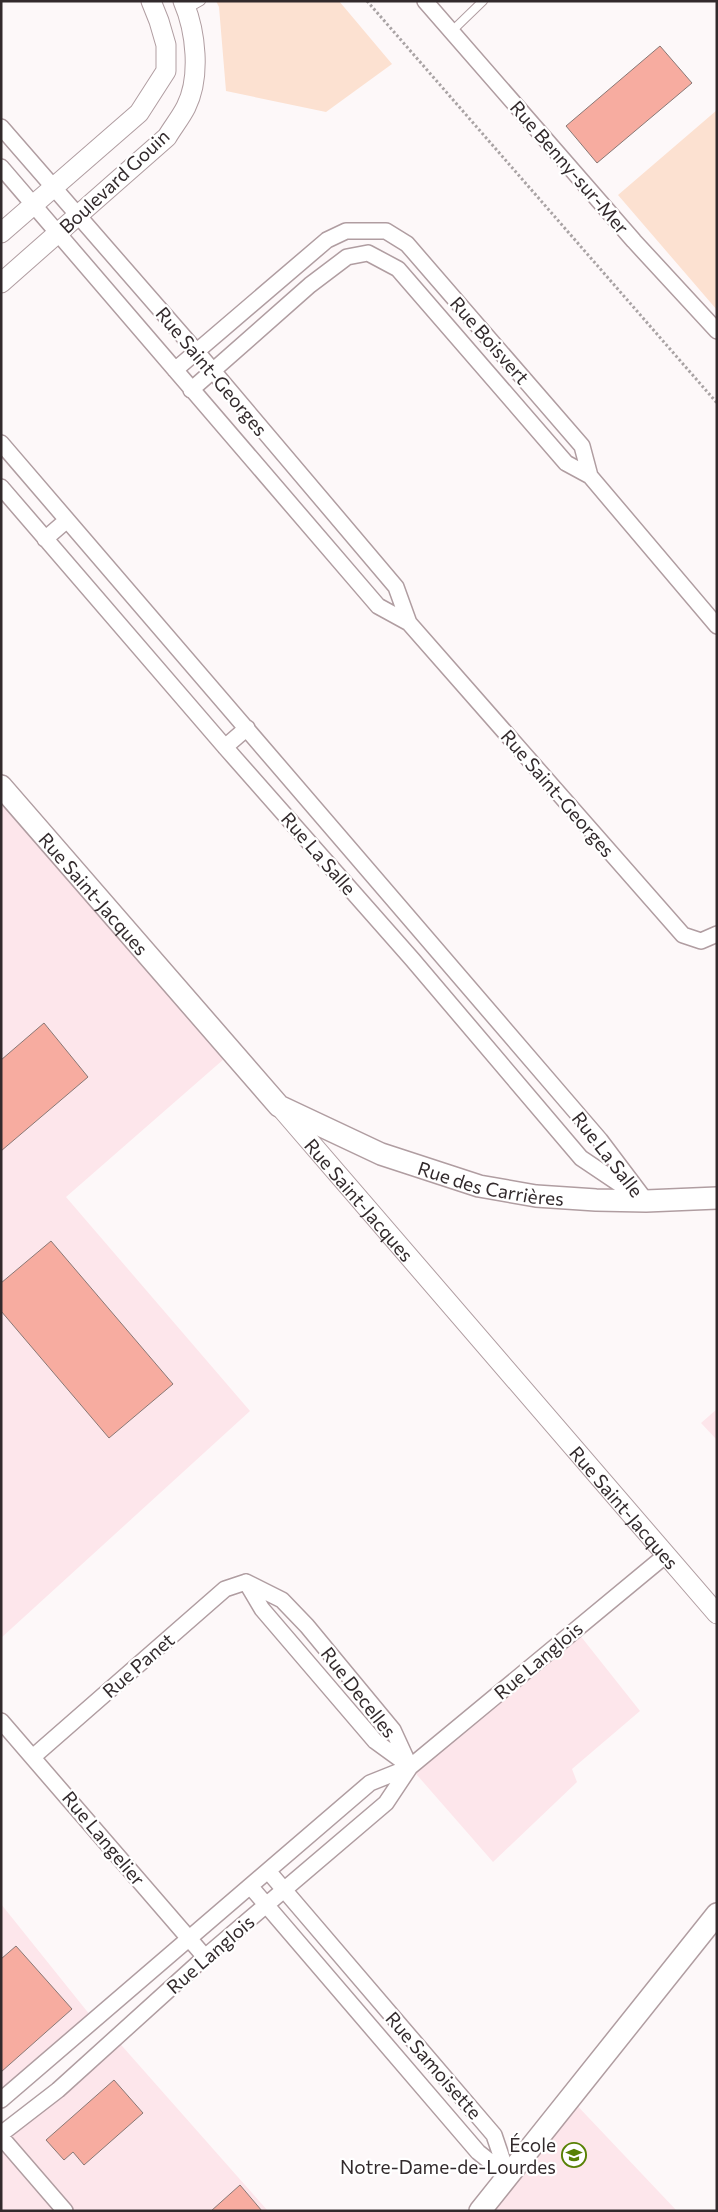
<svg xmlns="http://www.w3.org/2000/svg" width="718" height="2212" font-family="Commissioner,sans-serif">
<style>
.built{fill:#fde6eb}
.green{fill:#fce1d1}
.building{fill:#f7aca0;stroke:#897875}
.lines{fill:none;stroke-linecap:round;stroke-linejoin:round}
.service-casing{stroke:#b09da1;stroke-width:10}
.minor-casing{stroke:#b09da1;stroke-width:18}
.tertiary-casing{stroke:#b09da1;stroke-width:21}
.secondary-casing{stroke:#b09da1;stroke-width:24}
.path{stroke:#a9a3a4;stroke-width:3;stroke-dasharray:2.5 2.5;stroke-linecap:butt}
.service{stroke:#fff;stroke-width:8}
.minor{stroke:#fff;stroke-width:15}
.tertiary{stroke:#fff;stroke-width:19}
.secondary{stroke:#fff;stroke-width:21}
.labels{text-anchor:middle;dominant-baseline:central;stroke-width:4.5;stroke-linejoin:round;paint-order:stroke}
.street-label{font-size:19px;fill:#322a2c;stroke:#fff}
.poi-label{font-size:19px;fill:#322a2c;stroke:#fff;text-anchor:end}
</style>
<rect width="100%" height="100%" fill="#fdf8f9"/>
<path class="built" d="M 1,786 L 232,1052 L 66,1197 L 250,1411 L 1,1638 Z
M 717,1409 L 717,1440 L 701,1423 Z
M 575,1629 L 640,1711 L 572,1769 L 577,1782 L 493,1862 L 410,1767 Z
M 1,1904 L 94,2020 L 1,2100 Z
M 115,2038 L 268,2211 L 1,2211 L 1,2134 Z
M 570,2098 L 677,2211 L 480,2211 Z"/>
<path class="green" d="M 216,1 L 339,1 L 392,64 L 326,112 L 226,91 L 219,7 Z
M 717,110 L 717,310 L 618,195 Z"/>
<path class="building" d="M 660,46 L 692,83 L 597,163 L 566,126 Z
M 44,1023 L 88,1077 L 1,1151 L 1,1060 Z
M 51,1241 L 173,1384 L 109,1438 L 1,1311 L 1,1283 Z
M 16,1946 L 72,2009 L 1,2072 L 1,1959 Z
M 114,2080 L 143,2113 L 84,2165 L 73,2152 L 64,2160 L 46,2140 Z
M 240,2185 L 262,2211 L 211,2211 Z"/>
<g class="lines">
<defs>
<path id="service" d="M 187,9 L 201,1
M 452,31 L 483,1"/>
<path id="minor" d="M 425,1 L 634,241 L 717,331
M 1,127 L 197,352 L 396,587 L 409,623
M 1,167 L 378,606 L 409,623 L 683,935 L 701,941 L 717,934
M 175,370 L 327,240 L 346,231 L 386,231 L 407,244 L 582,446 L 590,476
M 191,390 L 310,285 L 347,257 L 368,253 L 398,269 L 566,463 L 590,476 L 717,626
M 1,443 L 600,1140 L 646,1201
M 1,487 L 225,747 L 412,959 L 581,1158 L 636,1195
M 45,539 L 67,520
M 225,747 L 247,728
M 246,1582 L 282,1600 L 307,1626 L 393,1730 L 410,1767
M 246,1582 L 262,1609 L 375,1741 L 408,1765
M 1,1721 L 205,1957
M 34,1756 L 225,1589 L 246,1582
M 268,1871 L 494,2135 L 508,2176
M 250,1886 L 478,2152 L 508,2176
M 1,2100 L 370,1783 L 410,1767
M 1,2134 L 58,2090 L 205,1957 L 386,1803 L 410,1767 L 666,1555
M 1,2137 L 65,2211"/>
<g id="tertiary">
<path d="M 1,233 L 139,113 L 166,71 L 166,45 L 159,21 L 151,1"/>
<path d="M 1,283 L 167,137 C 173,127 181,117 186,107 C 201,77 196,31 183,1"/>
<path id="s1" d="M 280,1107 L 717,1614"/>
</g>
<g id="secondary">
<path id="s2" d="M 1,786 L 279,1106 L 381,1154 L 479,1186 L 536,1196 L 596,1200 L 646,1201 L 717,1198"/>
<path d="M 480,2211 L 717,1914"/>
</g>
</defs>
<use href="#service" class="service-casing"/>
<use href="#minor" class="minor-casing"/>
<use href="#tertiary" class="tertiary-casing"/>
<use href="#secondary" class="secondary-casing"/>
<path class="path" d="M 367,1 L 717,403"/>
<use href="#service" class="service"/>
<use href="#minor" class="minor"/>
<use href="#tertiary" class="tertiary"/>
<use href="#secondary" class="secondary"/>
</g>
<defs>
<symbol id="school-ring" viewBox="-11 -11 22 22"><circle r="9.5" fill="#fff" stroke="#588104" stroke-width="1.5"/><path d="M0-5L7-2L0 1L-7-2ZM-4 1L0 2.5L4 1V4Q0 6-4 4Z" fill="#588104"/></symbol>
</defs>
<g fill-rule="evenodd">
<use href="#school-ring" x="560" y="2141" width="28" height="28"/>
</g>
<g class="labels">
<g class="street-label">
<text transform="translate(570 167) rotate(49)">Rue Benny-sur-Mer</text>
<text transform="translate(114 181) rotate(-43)">Boulevard Gouin</text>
<text transform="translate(490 340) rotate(49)">Rue Boisvert</text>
<text transform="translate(212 371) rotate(50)">Rue Saint-Georges</text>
<text transform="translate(558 793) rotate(49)">Rue Saint-Georges</text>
<text transform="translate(319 853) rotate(49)">Rue La Salle</text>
<text stroke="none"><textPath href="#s2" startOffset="142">Rue Saint-Jacques</textPath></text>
<text transform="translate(608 1154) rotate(52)">Rue La Salle</text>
<text stroke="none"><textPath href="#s2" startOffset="651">Rue des Carrières</textPath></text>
<text stroke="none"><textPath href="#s1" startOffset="122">Rue Saint-Jacques</textPath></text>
<text stroke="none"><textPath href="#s1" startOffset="528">Rue Saint-Jacques</textPath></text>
<text transform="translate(538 1660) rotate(-40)">Rue Langlois</text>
<text transform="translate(138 1665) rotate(-41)">Rue Panet</text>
<text transform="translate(359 1692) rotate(52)">Rue Decelles</text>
<text transform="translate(104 1838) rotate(50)">Rue Langelier</text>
<text transform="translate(210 1954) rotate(-41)">Rue Langlois</text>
<text transform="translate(434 2065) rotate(49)">Rue Samoisette</text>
</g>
<g class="poi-label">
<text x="556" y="2144">École<tspan x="556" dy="22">Notre-Dame-de-Lourdes</tspan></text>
</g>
</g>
<rect width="718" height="2212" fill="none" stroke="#322a2c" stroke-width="5"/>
</svg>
